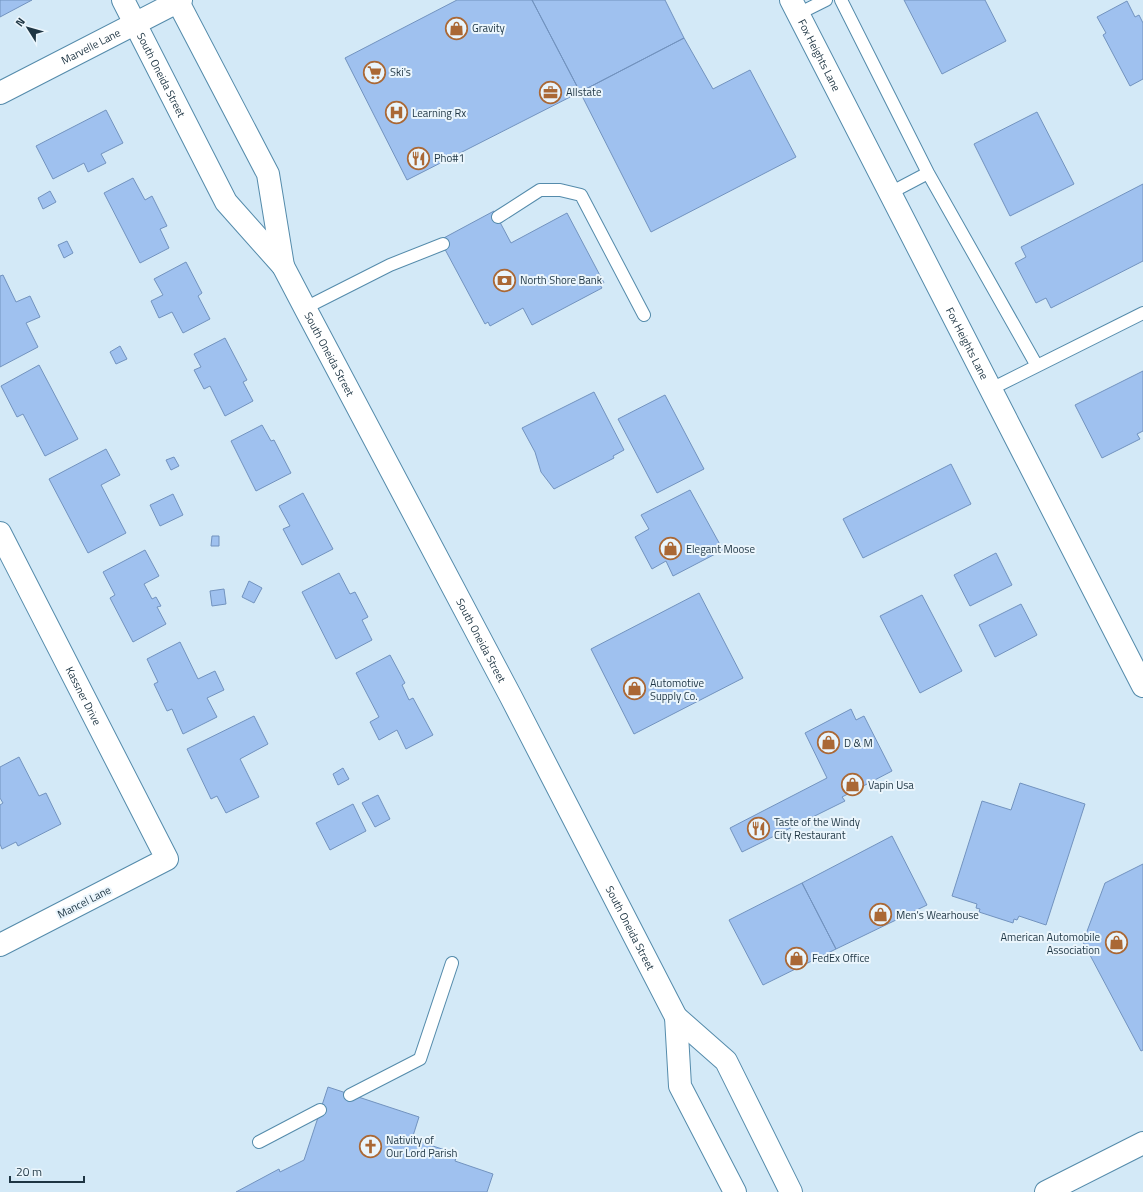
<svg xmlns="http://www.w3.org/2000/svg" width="1143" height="1192" font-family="'Titillium Web',sans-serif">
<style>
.building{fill:#9fc1ef;stroke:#7293bf}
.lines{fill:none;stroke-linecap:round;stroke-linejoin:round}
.lane-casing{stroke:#548bab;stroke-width:14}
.street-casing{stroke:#548bab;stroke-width:24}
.secondary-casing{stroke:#548bab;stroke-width:24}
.lane{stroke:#fff;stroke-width:12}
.street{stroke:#fff;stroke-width:22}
.secondary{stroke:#fff;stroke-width:22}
.labels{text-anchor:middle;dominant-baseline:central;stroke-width:4;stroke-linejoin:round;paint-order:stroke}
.poi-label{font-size:11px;fill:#1e3543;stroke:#eaf5fc;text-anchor:start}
.street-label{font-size:11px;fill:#1e3543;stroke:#eaf5fc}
</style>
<rect width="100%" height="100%" fill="#d3e9f7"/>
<path class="building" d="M 0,0 L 32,0 L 0,17 Z
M 457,0 L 532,0 L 580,92 L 407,180 L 345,58 Z
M 532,0 L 665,0 L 684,38 L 580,92 Z
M 904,0 L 985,0 L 1006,41 L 942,74 Z
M 1127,1 L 1135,17 L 1139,15 L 1143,23 L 1143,79 L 1130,86 L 1103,35 L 1106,33 L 1097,17 Z
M 684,38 L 713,89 L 750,70 L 796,157 L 651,232 L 580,92 Z
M 106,110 L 123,143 L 101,154 L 106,163 L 88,172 L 84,163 L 53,179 L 36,146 Z
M 1037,112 L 1074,184 L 1010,216 L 974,144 Z
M 133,178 L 145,200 L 152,196 L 167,226 L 160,229 L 169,248 L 140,263 L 104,193 Z
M 1143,184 L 1143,261 L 1051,308 L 1046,298 L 1036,303 L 1015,263 L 1026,257 L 1021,247 Z
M 50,191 L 56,202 L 43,209 L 38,198 Z
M 494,211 L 511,243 L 567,213 L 604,283 L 600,285 L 602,288 L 532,325 L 523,308 L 490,326 L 488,322 L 485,324 L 440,240 Z
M 67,241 L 73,253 L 64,258 L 58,245 Z
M 186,262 L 202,293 L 198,296 L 210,319 L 183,333 L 172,312 L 159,318 L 151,301 L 163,295 L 154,279 Z
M 3,275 L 16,302 L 30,296 L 40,317 L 26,323 L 38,347 L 0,367 L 0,276 Z
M 225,338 L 247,380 L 243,382 L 253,401 L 225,416 L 210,386 L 204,389 L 194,370 L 201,367 L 194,354 Z
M 120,346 L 127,359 L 116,364 L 110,352 Z
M 39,365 L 78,439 L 45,456 L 23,414 L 17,417 L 1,386 Z
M 1143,371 L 1143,431 L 1137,434 L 1140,439 L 1102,458 L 1075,405 Z
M 594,392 L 624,450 L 613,456 L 614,458 L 554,489 L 541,472 L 535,452 L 522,428 Z
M 665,395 L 704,469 L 657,493 L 618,419 Z
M 262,425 L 271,441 L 274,440 L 291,473 L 256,491 L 231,441 Z
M 106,449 L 120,475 L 101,485 L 126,533 L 88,553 L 49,479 Z
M 174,457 L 179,466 L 171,470 L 166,460 Z
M 951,464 L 971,504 L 863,558 L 843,519 Z
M 690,490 L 723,550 L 673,576 L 666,561 L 652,569 L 635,537 L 649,529 L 641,515 Z
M 303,493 L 333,549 L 302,565 L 283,529 L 290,526 L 279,506 Z
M 173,494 L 183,515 L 160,526 L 150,505 Z
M 212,536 L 219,536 L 219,546 L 211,546 Z
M 145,550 L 159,576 L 144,584 L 152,599 L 156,597 L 161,606 L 157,607 L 166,624 L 133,642 L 110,598 L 115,595 L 103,572 Z
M 996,553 L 1012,585 L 970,606 L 954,575 Z
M 339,573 L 350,594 L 355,592 L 368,617 L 362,620 L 372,640 L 336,659 L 302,592 Z
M 249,581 L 262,588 L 254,603 L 242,597 Z
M 224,589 L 226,604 L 212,606 L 210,591 Z
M 699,593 L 743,678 L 634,734 L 591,649 Z
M 922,595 L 962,671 L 920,693 L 880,616 Z
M 1021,604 L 1037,635 L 995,657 L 979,625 Z
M 180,642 L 198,679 L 215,671 L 224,690 L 207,698 L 217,717 L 183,734 L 172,709 L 167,711 L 154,684 L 158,682 L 147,659 Z
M 390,655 L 405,683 L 402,685 L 409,700 L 413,698 L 433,735 L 406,749 L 397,730 L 379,740 L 370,722 L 379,717 L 356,673 Z
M 851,709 L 856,720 L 864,716 L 892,771 L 842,797 L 845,801 L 742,852 L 730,828 L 827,778 L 805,733 Z
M 254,716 L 268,744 L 240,759 L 259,797 L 226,813 L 217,796 L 211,799 L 187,749 Z
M 19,757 L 39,796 L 46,793 L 61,824 L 18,846 L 16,842 L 2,849 L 0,844 L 0,805 L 3,803 L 0,798 L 0,767 Z
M 343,768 L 349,779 L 338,785 L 333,774 Z
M 1020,783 L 1085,804 L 1046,925 L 1019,916 L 1017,920 L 1014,919 L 1013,923 L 979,912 L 980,909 L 976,908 L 977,904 L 952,896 L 982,801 L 1011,810 Z
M 378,795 L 390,819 L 375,827 L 362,803 Z
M 353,804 L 366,831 L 330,850 L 316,823 Z
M 892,836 L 927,905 L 836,949 L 802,883 Z
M 1143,864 L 1143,1050 L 1141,1051 L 1083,942 L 1105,883 Z
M 802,883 L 836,949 L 763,985 L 729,920 Z
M 328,1087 L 419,1117 L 412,1139 L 457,1154 L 455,1161 L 493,1174 L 487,1192 L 236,1192 L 279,1169 L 280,1172 L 304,1160 Z"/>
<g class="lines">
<defs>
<path id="lane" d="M 841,0 L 928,173 L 1037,366
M 798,14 L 826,0
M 890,193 L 928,173
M 498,217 L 540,190 L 560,190 L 581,195 L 644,315
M 305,308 L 390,265 L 443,244
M 991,389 L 1143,313
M 350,1095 L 420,1059 L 452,963
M 259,1142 L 320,1110"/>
<g id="street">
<path id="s1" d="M 791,0 L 1143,686"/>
<path id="s2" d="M 0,93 L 181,0"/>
<path id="s3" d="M 0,533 L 167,859 L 0,945"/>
</g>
<g id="secondary">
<path id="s4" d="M 123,0 L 226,202 L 283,266 L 305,308 L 511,697 L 676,1017 L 726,1061 L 791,1192"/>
<path d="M 177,0 L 268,174 L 283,266"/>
<path d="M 676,1017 L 680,1086 L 735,1192"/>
<path d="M 1046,1192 L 1143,1143"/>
</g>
</defs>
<use href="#lane" class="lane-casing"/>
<use href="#street" class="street-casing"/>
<use href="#secondary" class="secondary-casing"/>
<use href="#lane" class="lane"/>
<use href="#street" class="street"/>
<use href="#secondary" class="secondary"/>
</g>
<defs>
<symbol id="shop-ring" viewBox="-11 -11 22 22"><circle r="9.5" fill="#eaf5fc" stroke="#aa6835" stroke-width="1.5"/><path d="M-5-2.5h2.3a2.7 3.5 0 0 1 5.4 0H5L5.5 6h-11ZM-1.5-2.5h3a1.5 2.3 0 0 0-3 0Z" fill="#aa6835"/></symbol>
<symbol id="supermarket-ring" viewBox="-11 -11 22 22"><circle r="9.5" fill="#eaf5fc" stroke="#aa6835" stroke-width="1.5"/><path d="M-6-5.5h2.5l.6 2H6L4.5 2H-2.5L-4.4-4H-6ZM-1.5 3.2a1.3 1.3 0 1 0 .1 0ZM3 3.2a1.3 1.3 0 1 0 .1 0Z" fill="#aa6835"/></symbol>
<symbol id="office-ring" viewBox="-11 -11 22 22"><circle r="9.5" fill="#eaf5fc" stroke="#aa6835" stroke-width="1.5"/><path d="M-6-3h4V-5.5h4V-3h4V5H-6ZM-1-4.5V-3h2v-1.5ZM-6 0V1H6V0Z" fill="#aa6835"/></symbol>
<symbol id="hospital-ring" viewBox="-11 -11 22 22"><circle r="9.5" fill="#eaf5fc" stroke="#aa6835" stroke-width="1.5"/><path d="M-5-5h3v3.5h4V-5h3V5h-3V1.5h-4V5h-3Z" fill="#aa6835"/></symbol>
<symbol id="restaurant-ring" viewBox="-11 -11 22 22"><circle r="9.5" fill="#eaf5fc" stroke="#aa6835" stroke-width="1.5"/><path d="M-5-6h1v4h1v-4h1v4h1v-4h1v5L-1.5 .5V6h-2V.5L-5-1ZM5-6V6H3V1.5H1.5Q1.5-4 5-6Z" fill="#aa6835"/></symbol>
<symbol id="bank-ring" viewBox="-11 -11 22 22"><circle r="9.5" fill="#eaf5fc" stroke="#aa6835" stroke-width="1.5"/><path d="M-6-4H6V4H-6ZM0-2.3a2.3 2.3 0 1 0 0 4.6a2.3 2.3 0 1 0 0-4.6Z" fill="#aa6835"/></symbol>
<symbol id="church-ring" viewBox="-11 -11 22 22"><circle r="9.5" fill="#eaf5fc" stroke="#aa6835" stroke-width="1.5"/><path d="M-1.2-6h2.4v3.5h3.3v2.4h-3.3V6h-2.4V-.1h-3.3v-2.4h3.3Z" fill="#aa6835"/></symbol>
</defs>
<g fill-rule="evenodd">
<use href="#shop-ring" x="444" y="16" width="25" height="25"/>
<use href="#supermarket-ring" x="362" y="60" width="25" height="25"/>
<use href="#office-ring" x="538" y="80" width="25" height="25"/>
<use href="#hospital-ring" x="384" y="100" width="25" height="25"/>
<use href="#restaurant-ring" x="406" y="146" width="25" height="25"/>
<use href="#bank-ring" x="492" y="268" width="25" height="25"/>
<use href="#shop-ring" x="658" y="536" width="25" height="25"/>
<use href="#shop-ring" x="622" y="676" width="25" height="25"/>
<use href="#shop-ring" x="816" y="730" width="25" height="25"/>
<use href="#shop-ring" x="840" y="772" width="25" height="25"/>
<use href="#restaurant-ring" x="746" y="816" width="25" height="25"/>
<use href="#shop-ring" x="868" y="902" width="25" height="25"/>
<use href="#shop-ring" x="1104" y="930" width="25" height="25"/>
<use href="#shop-ring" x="784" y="946" width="25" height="25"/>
<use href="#church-ring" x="358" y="1134" width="25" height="25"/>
</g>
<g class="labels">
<g class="poi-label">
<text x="472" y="28">Gravity</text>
<text x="390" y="72">Ski's</text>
<text x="566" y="92">Allstate</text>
<text x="412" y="113">Learning Rx</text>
<text x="434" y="158">Pho#1</text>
<text x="520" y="280">North Shore Bank</text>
<text x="686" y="549">Elegant Moose</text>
<text x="650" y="683">Automotive<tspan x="650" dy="13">Supply Co.</tspan></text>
<text x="844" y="743">D &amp; M</text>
<text x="868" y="785">Vapin Usa</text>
<text x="774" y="822">Taste of the Windy<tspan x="774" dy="13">City Restaurant</tspan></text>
<text x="896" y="915">Men's Wearhouse</text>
<text x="1100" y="937" text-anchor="end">American Automobile<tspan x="1100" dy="13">Association</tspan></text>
<text x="812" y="958">FedEx Office</text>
<text x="386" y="1140">Nativity of<tspan x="386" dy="13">Our Lord Parish</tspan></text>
</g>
<g class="street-label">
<text stroke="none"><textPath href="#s2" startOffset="102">Marvelle Lane</textPath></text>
<text stroke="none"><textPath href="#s1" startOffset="62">Fox Heights Lane</textPath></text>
<text stroke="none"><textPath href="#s4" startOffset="84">South Oneida Street</textPath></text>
<text stroke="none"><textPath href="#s1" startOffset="386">Fox Heights Lane</textPath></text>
<text stroke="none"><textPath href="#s4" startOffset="412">South Oneida Street</textPath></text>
<text stroke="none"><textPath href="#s4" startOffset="736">South Oneida Street</textPath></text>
<text stroke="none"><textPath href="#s3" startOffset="183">Kassner Drive</textPath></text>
<text transform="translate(84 902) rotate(-27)">Mancel Lane</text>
<text stroke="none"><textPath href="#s4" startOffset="1060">South Oneida Street</textPath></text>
</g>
</g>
<g transform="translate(28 28) rotate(307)" stroke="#eaf5fc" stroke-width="3" paint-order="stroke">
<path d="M0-3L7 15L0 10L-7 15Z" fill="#1e3543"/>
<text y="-6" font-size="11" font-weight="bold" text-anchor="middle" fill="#1e3543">N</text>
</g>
<path d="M10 1176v6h74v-6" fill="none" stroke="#1e3543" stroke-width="2"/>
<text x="16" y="1176" font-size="12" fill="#1e3543" stroke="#eaf5fc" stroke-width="3" paint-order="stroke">20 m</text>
</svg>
